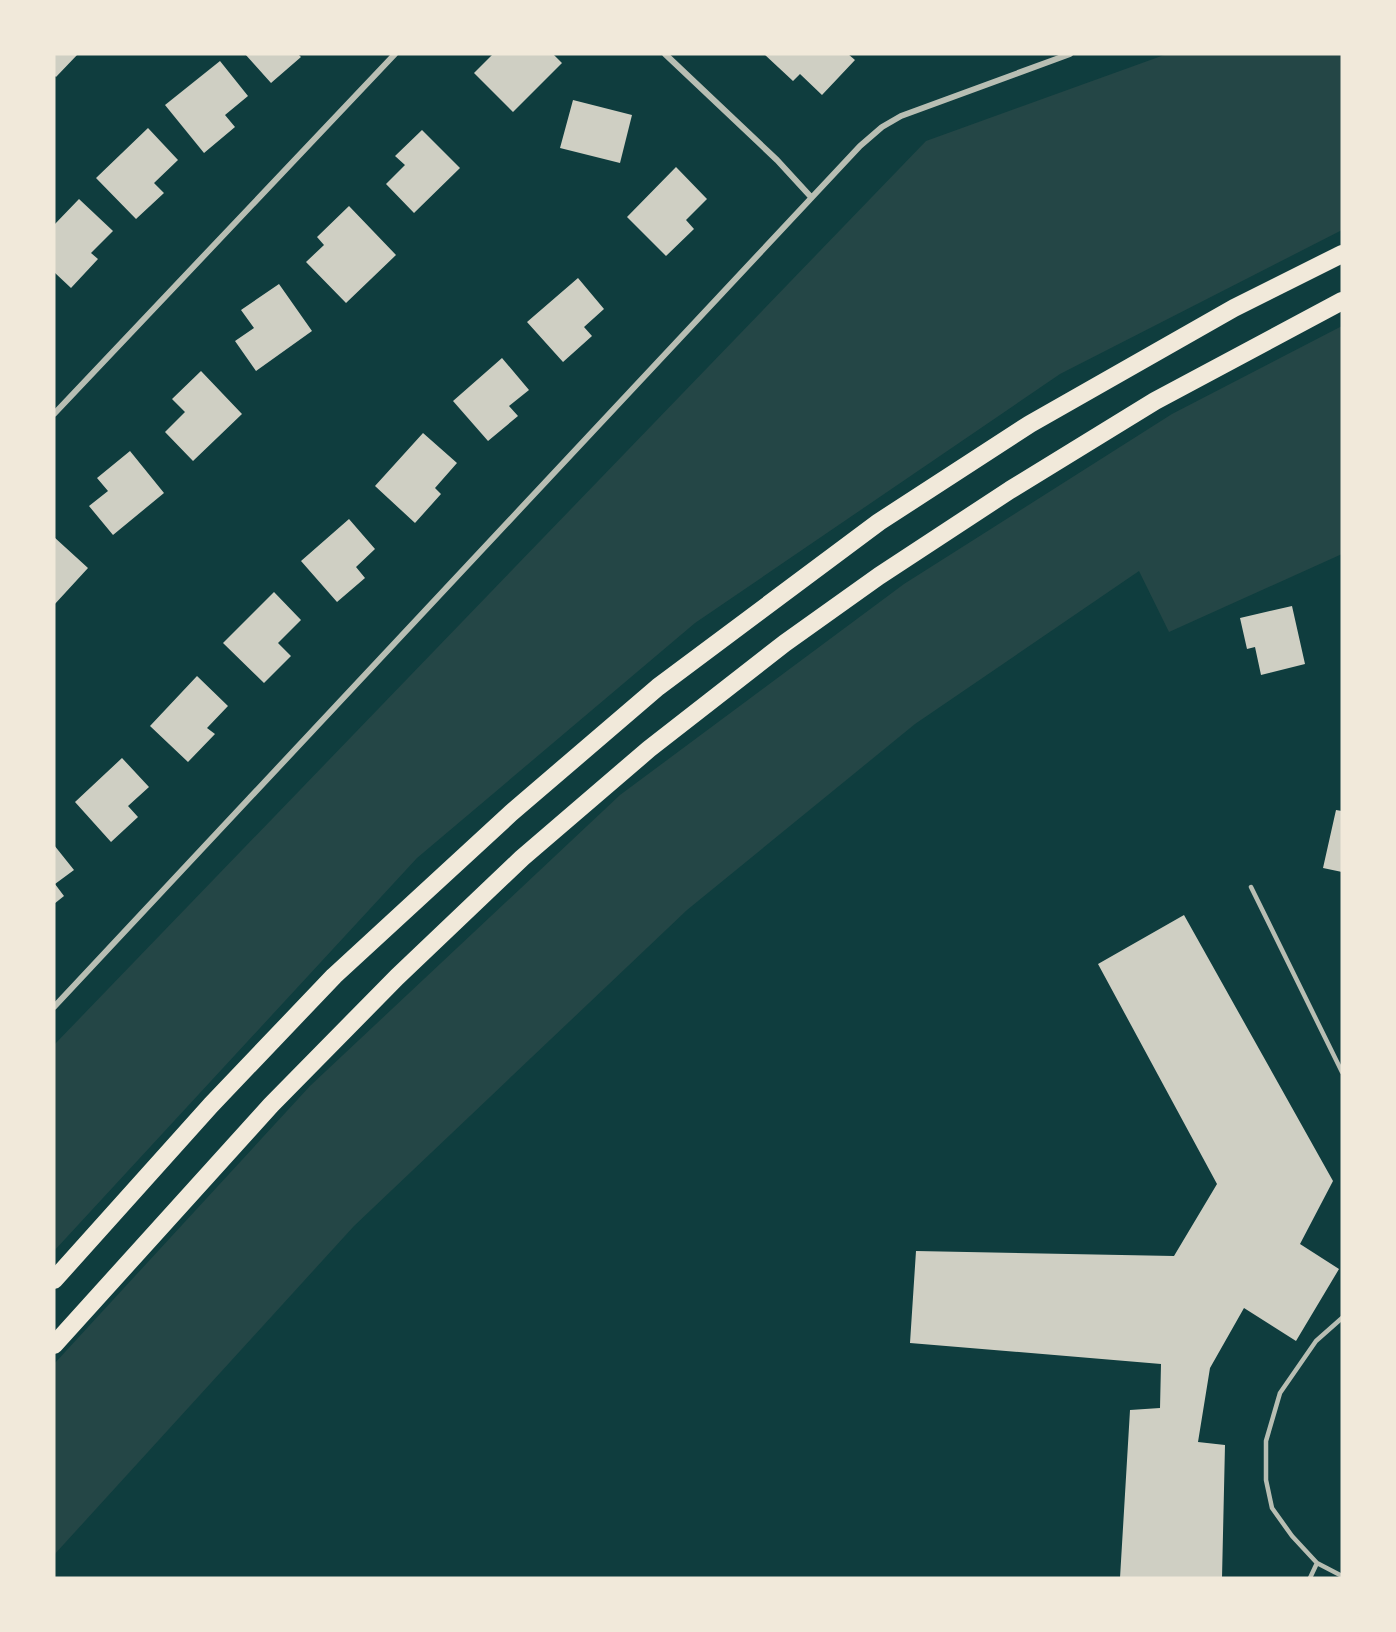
<svg xmlns="http://www.w3.org/2000/svg" width="1396" height="1632" font-family="Lato,sans-serif">
<style>
.green{fill:#244646}
.building{fill:#cfcfc3}
.lines{fill:none;stroke-linecap:round;stroke-linejoin:round}
.service{stroke:#b8beb3;stroke-width:4.5}
.minor{stroke:#b8beb3;stroke-width:6}
.motorway{stroke:#f1e9da;stroke-width:18}
</style>
<rect width="100%" height="100%" fill="#0f3d3e"/>
<path class="green" d="M 1167,54 L 1342,54 L 1342,230 L 1060,374 L 695,623 L 417,858 L 54,1251 L 54,1045 L 926,141 Z
M 1342,326 L 1342,554 L 1169,632 L 1139,571 L 915,724 L 687,910 L 354,1226 L 54,1555 L 54,1364 L 310,1086 L 620,795 L 904,584 L 1172,414 Z"/>
<path class="building" d="M 54,54 L 78,54 L 56,77 L 54,75 Z
M 245,54 L 298,54 L 301,57 L 271,83 Z
M 493,54 L 553,54 L 562,63 L 513,112 L 474,73 Z
M 764,54 L 848,54 L 855,60 L 822,95 L 800,74 L 793,81 Z
M 220,61 L 248,96 L 225,115 L 235,127 L 204,153 L 165,105 Z
M 573,100 L 632,115 L 620,163 L 560,148 Z
M 148,128 L 178,160 L 154,183 L 164,193 L 136,219 L 96,178 Z
M 422,130 L 460,168 L 414,213 L 386,184 L 405,165 L 395,156 Z
M 676,167 L 707,199 L 686,220 L 694,229 L 666,256 L 627,217 Z
M 79,199 L 113,231 L 91,253 L 98,259 L 71,288 L 54,272 L 54,225 Z
M 349,206 L 396,255 L 346,303 L 306,262 L 324,245 L 317,237 Z
M 578,278 L 604,309 L 584,327 L 592,336 L 563,362 L 527,322 Z
M 279,284 L 312,331 L 256,371 L 235,341 L 254,328 L 241,310 Z
M 502,358 L 529,390 L 509,406 L 518,416 L 488,441 L 453,401 Z
M 201,371 L 242,414 L 193,461 L 165,432 L 185,412 L 172,399 Z
M 423,433 L 457,463 L 435,488 L 441,494 L 415,523 L 375,486 Z
M 130,451 L 164,493 L 113,535 L 89,506 L 108,491 L 97,478 Z
M 349,519 L 375,549 L 356,567 L 365,578 L 337,602 L 301,561 Z
M 54,537 L 88,568 L 54,605 Z
M 274,592 L 301,620 L 278,643 L 291,656 L 264,683 L 223,643 Z
M 1292,606 L 1305,664 L 1261,675 L 1255,647 L 1247,649 L 1240,618 Z
M 197,676 L 228,706 L 207,728 L 215,734 L 188,762 L 150,726 Z
M 122,758 L 149,787 L 128,806 L 138,817 L 111,842 L 75,802 Z
M 1336,810 L 1342,811 L 1342,872 L 1323,868 Z
M 54,845 L 74,870 L 55,884 L 64,896 L 54,904 Z
M 1184,915 L 1333,1181 L 1300,1244 L 1339,1269 L 1296,1341 L 1244,1308 L 1210,1368 L 1198,1442 L 1225,1445 L 1222,1578 L 1120,1578 L 1130,1410 L 1160,1408 L 1161,1364 L 910,1343 L 916,1251 L 1174,1256 L 1217,1184 L 1098,964 Z"/>
<g class="lines">
<path class="service" d="M 1251,887 L 1342,1072
M 1342,1318 L 1316,1341 L 1280,1393 L 1266,1441 L 1266,1480 L 1272,1508 L 1292,1536 L 1317,1563 L 1342,1576
M 1310,1578 L 1317,1563"/>
<path class="minor" d="M 665,54 L 777,160 L 811,197
M 54,414 L 395,54
M 54,1007 L 860,146 L 882,127 L 901,116 L 1070,54"/>
<path class="motorway" d="M 54,1280 L 211,1105 L 334,976 L 511,813 L 658,687 L 879,522 L 1030,424 L 1234,308 L 1342,254
M 54,1345 L 271,1105 L 397,977 L 522,858 L 649,749 L 785,643 L 879,576 L 1010,490 L 1155,401 L 1342,301"/>
</g>
<rect width="1396" height="1632" fill="none" stroke="#f1e9da" stroke-width="111"/>
</svg>
